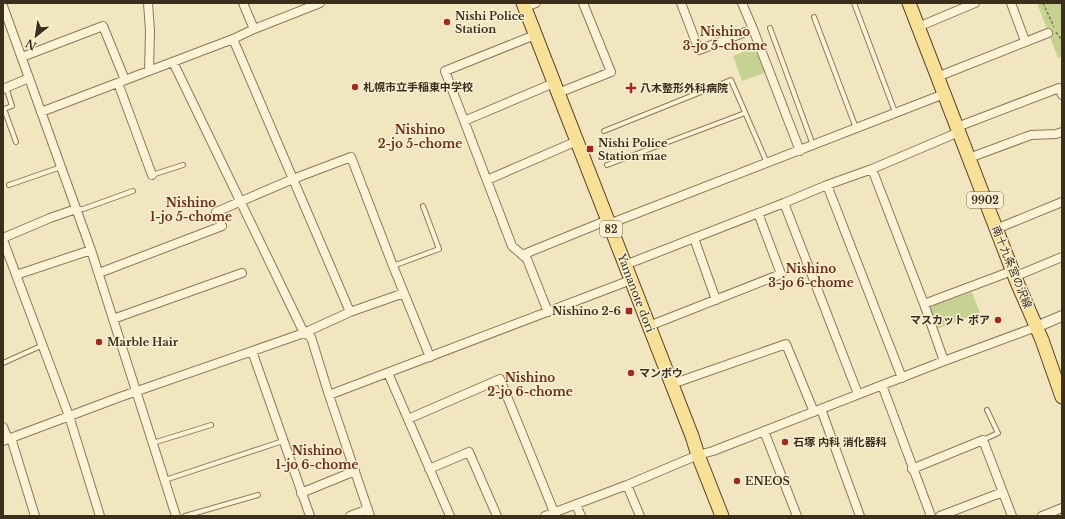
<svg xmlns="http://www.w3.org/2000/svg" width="1065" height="519" font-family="'Libre Baskerville','Noto Sans JP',serif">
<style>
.green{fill:#c6d194}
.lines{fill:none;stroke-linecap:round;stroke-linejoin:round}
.service-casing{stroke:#8d7757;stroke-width:6}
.minor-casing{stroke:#8d7757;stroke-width:10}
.tertiary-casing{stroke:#8d7757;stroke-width:12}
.primary-casing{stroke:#5a442c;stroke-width:15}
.path{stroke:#8d7757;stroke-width:1.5;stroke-dasharray:3 2;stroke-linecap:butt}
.service{stroke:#fcf3d6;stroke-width:4}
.minor{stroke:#fcf3d6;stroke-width:8}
.tertiary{stroke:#fcf3d6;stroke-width:10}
.primary{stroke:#f8e096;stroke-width:13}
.poi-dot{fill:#a12922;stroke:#f8f0d2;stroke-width:1.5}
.labels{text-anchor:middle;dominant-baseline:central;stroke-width:3;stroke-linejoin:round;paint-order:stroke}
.shield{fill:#f8f0d2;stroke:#746853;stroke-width:1}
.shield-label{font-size:10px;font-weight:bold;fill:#3c2e1d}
.poi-label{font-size:11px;font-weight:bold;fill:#3c2e1d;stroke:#f8f0d2;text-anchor:start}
.street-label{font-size:11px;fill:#3c2e1d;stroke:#f8f0d2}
.neighbourhood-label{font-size:12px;font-weight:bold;fill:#6c2f18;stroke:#f8f0d2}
</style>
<rect width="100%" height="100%" fill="#f2e6c1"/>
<path class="green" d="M 1037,3 L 1062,3 L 1062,56 L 1058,58 Z
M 754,47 L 765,73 L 742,81 L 733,56 Z
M 972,292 L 980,313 L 937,329 L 929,310 L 930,307 Z"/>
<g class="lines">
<defs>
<path id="service" d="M 854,3 L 895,112
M 814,17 L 856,128
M 770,28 L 813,145
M 6,87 L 12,106 L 4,109 L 16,142
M 604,131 L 731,80 L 767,163
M 607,165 L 745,113
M 152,175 L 183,165
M 9,185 L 61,167
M 77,209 L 83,209 L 133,191
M 393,266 L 439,249 L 423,206
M 3,363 L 43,345
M 983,440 L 998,433 L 987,410
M 153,443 L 211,425
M 165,480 L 283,441
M 185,516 L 258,495"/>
<path id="minor" d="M 148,3 L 150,31 L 149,71
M 243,3 L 254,29
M 681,3 L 699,50 L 753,29
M 742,3 L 753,29 L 800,151
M 1011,3 L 1025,41
M 3,6 L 91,250 L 176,516
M 525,7 L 536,3
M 918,27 L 975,3
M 535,35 L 445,71 L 512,246 L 527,259 L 548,312
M 233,39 L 350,312
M 22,57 L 103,26 L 125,80
M 173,62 L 304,333 L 311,337 L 329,395 L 370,516
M 937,77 L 1048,33
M 118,83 L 152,175
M 3,89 L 29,78
M 558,93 L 611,72 L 583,3
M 41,112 L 233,39 L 254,29 L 320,3
M 464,121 L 554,83
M 957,127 L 1059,88 L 1062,95
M 969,158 L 1031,135 L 1056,134 L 1062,132
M 872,169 L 924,304 L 944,361
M 487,180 L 577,141
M 827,185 L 902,378
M 784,203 L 858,394
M 609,224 L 944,94
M 996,229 L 1062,202
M 3,238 L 50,218 L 76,209
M 694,238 L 716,300
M 3,240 L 69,416 L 100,516
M 522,255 L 608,220
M 625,265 L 784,203 L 827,185 L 872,169 L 959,132
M 99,273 L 222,226 L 216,212 L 293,179 L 351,157 L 393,266 L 430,357
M 16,275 L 91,250
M 1014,277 L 1062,257
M 924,304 L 1012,271
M 113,319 L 242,273
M 649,326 L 781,274 L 758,213
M 252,351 L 310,516
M 388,373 L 450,516
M 672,384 L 786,344 L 814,412
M 882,385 L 931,516
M 329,395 L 631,280
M 821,409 L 860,516
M 408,419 L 500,379 L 554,512
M 3,427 L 8,439
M 764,431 L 797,516
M 11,438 L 35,516
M 3,441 L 120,397 L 304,333 L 350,312 L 404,293
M 429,469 L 469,452 L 497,516
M 912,469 L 983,440 L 1012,516
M 627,485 L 640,516
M 301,493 L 355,471
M 576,505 L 581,516
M 350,516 L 368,509
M 545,516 L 627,485 L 698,455 L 713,451 L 944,361 L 1036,327
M 940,516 L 1003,492
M 1042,516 L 1062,508"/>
<path id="tertiary" d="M 1036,327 L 1062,316"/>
<path id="primary" d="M 523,3 L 692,436 L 698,455 L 722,516
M 909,3 L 1016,280 L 1042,340 L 1062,397"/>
</defs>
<use href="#service" class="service-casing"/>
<use href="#minor" class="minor-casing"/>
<use href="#tertiary" class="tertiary-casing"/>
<use href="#primary" class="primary-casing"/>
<path class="path" d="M 1043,3 L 1054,27
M 1056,32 L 1062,41"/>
<use href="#service" class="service"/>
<use href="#minor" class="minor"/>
<use href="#tertiary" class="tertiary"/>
<use href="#primary" class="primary"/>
</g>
<g class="poi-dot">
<circle cx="447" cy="22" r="4"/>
<circle cx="355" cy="87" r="4"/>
<path d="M629 82h4v4h4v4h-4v4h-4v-4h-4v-4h4z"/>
<rect x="586" y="145" width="8" height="8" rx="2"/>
<rect x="625" y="307" width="8" height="8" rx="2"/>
<circle cx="998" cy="320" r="4"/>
<circle cx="99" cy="342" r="4"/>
<circle cx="631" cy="373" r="4"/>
<circle cx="785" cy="442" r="4"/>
<circle cx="737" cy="481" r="4"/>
</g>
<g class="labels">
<g class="shield">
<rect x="967" y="192" width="36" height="16" rx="3"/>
<rect x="600" y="221" width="22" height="16" rx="3"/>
</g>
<g class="shield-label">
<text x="985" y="200">9902</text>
<text x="611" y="229">82</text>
</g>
<g class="poi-label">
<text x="455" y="16">Nishi Police<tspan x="455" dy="13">Station</tspan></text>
<text x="363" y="87">札幌市立手稲東中学校</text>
<text x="640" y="88">八木整形外科病院</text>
<text x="598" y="143">Nishi Police<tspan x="598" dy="13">Station mae</tspan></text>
<text x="621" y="311" text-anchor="end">Nishino 2-6</text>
<text x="990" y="320" text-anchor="end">マスカット ボア</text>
<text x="107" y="342">Marble Hair</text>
<text x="639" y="373">マンボウ</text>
<text x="793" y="442">石塚 内科 消化器科</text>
<text x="745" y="481">ENEOS</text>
</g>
<g class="street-label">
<text transform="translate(1012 267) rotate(68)">南十九条宮の沢線</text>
<text transform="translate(636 293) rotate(69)">Yamanote dori</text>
</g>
<g class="neighbourhood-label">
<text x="725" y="31">Nishino<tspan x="725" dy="14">3-jo 5-chome</tspan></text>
<text x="420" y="129">Nishino<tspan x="420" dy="14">2-jo 5-chome</tspan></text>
<text x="191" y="202">Nishino<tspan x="191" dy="14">1-jo 5-chome</tspan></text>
<text x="811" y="268">Nishino<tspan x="811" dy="14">3-jo 6-chome</tspan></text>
<text x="530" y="377">Nishino<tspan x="530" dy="14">2-jo 6-chome</tspan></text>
<text x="317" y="450">Nishino<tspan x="317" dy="14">1-jo 6-chome</tspan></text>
</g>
</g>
<rect width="1065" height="519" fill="none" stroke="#3c2e1d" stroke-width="8"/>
<g transform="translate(36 36) rotate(210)" stroke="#f8f0d2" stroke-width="3" paint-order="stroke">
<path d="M0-3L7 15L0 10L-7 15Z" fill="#3c2e1d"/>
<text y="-6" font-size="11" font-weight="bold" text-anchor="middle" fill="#3c2e1d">N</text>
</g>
</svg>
